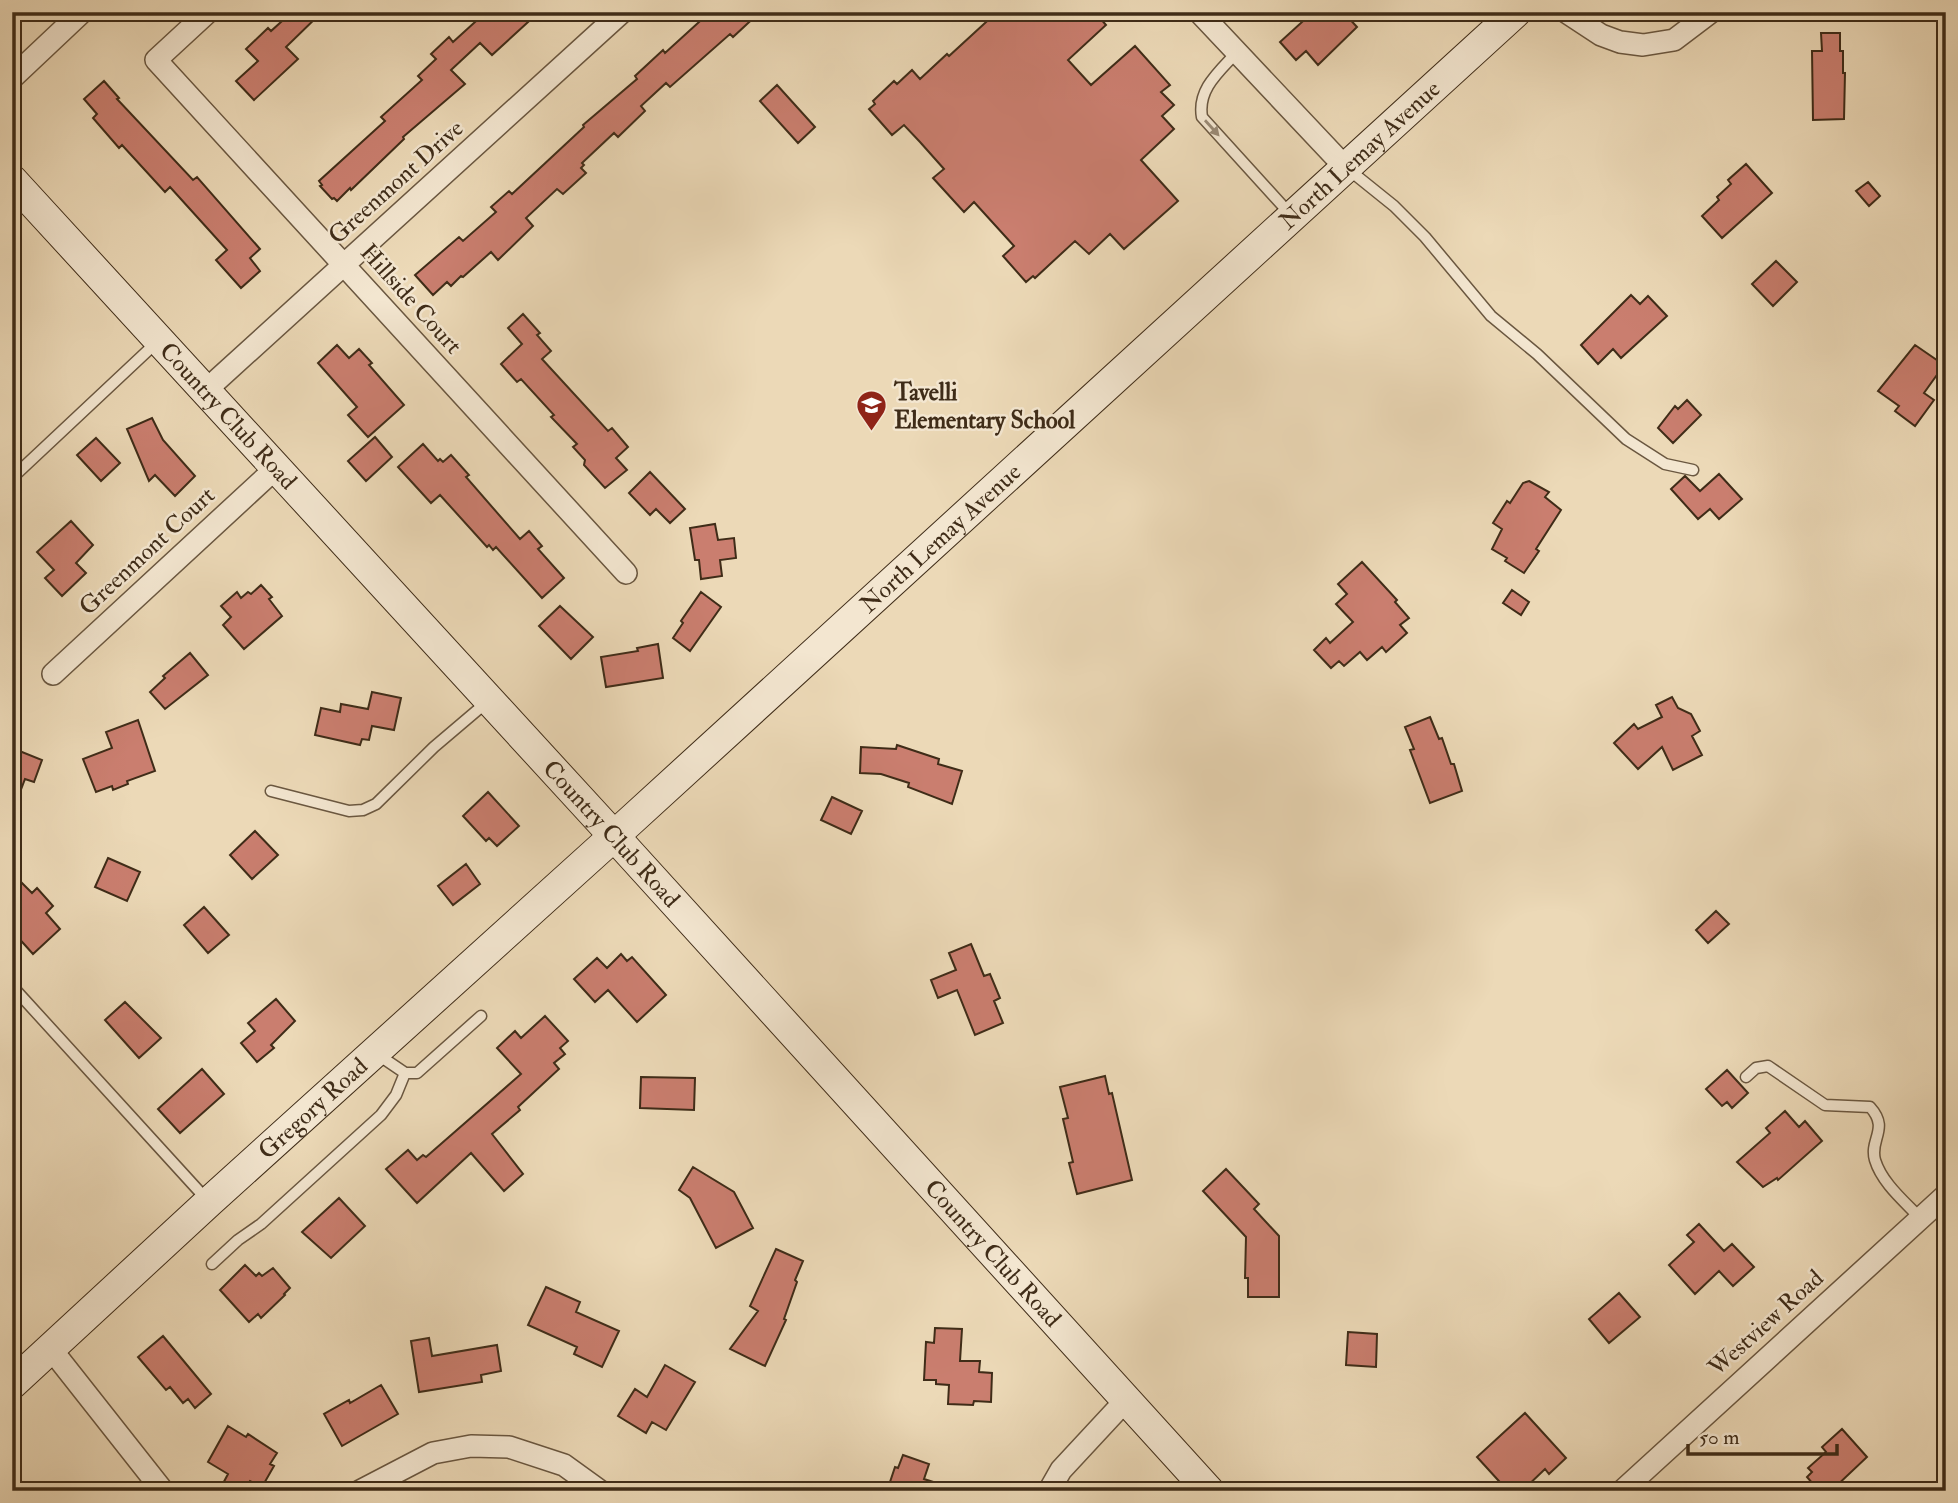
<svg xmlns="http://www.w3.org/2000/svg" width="1958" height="1503" font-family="'IM FELL Double Pica',serif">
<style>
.building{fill:#ca7e6f;stroke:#3f2c18;stroke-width:2}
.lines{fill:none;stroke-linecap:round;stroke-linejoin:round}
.lane-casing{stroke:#6a5740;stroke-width:13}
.street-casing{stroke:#6a5740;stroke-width:24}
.secondary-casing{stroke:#3f2c18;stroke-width:32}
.lane{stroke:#f3e6d0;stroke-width:10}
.street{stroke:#f3e6d0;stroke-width:21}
.secondary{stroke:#f3e6d0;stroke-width:30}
.oneway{fill:#998974}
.labels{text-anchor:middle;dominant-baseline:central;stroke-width:5;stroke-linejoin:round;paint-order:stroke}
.street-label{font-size:24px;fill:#3f2c18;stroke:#f3e6d0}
.poi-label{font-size:24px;font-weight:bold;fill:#3f2c18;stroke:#f3e6d0;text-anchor:start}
</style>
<rect width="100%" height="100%" fill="#ecd9b7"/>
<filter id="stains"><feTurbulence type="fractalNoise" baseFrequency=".00286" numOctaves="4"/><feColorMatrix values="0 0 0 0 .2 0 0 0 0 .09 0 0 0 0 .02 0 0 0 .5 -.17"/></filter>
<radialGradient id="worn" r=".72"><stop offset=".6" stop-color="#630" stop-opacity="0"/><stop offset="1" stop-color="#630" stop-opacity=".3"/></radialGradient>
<path class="building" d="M 292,12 L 322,12 L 286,47 L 298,59 L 254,100 L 236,81 L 258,61 L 246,49 L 268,28 L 271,31 Z
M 486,12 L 539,12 L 492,55 L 480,43 L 451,70 L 465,84 L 403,137 L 404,139 L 351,190 L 350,188 L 337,201 L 334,198 L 332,199 L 320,186 L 322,185 L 319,181 L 385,121 L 381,117 L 422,80 L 418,76 L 436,59 L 431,54 L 449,37 L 453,42 Z
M 710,12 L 760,12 L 733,37 L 730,34 L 670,87 L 666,83 L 641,106 L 645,111 L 618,137 L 614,133 L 582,163 L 584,165 L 581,168 L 586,173 L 563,194 L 557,189 L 526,218 L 533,226 L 498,260 L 491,252 L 463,277 L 461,276 L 451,286 L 447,282 L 433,295 L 415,275 L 459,237 L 463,241 L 496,212 L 491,207 L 509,191 L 512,194 L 584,127 L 583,125 L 637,79 L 635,76 L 663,50 L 665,53 Z
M 997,12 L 1095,12 L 1106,25 L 1068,60 L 1091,85 L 1135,46 L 1170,85 L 1161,92 L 1174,105 L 1162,116 L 1174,129 L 1141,160 L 1178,201 L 1124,249 L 1110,234 L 1089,254 L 1075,241 L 1035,278 L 1033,276 L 1026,282 L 1003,256 L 1014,246 L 974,202 L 964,212 L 933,178 L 944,169 L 920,142 L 904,125 L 892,135 L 869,109 L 875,104 L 873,101 L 894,81 L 897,84 L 912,70 L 920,79 L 947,54 L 949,56 Z
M 1313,12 L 1332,12 L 1340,20 L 1346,15 L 1357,27 L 1318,65 L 1306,51 L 1296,60 L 1280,42 Z
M 1821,33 L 1840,33 L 1840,51 L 1843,51 L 1843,73 L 1845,73 L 1844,119 L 1813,120 L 1812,51 L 1822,51 Z
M 104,81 L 119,98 L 117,99 L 193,180 L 197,177 L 260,249 L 250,258 L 260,271 L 241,288 L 216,260 L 227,250 L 170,187 L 165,192 L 122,145 L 119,148 L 93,118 L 97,114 L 84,99 Z
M 777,85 L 815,127 L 798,143 L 760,101 Z
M 1746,164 L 1772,193 L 1722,238 L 1702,216 L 1719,200 L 1717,197 L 1731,184 L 1728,180 Z
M 1868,182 L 1880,196 L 1869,206 L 1856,191 Z
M 1776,261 L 1797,282 L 1773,306 L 1752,284 Z
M 1631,295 L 1640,304 L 1648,296 L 1667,316 L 1621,358 L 1613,349 L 1598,364 L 1581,345 Z
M 523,314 L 540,333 L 537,335 L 551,351 L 542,359 L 608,431 L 612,428 L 628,447 L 616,458 L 627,470 L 605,488 L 584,465 L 585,460 L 573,447 L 577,444 L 551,417 L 554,415 L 521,379 L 517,382 L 501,364 L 522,344 L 508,328 Z
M 337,345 L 349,358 L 359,349 L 372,363 L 369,365 L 404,405 L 368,437 L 348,415 L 357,407 L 318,363 Z
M 1915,345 L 1944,365 L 1924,393 L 1934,400 L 1915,426 L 1895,411 L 1899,406 L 1878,391 Z
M 1687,400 L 1701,415 L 1673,443 L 1658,428 L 1675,406 L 1678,409 Z
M 152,418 L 163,440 L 195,476 L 175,496 L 155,475 L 149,481 L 127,429 Z
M 375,437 L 392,457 L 366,481 L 348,461 Z
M 96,438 L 120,463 L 101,481 L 77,455 Z
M 423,444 L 438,461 L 440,459 L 443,462 L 451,455 L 469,475 L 466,477 L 520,539 L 529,531 L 542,546 L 538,549 L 564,578 L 542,598 L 496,547 L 493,550 L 489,545 L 487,547 L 440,495 L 431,503 L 398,467 Z
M 650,472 L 685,509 L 670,523 L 656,509 L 650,515 L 629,493 Z
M 1719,474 L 1742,499 L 1719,519 L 1710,509 L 1698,519 L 1671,489 L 1685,476 L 1700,491 Z
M 1529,481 L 1549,492 L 1545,497 L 1561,510 L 1536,549 L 1539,551 L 1524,573 L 1505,561 L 1507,558 L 1492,549 L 1502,529 L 1493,523 L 1507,501 L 1510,503 L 1523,483 Z
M 71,521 L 93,545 L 76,563 L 86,573 L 62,596 L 45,578 L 54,570 L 37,552 Z
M 715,524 L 718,540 L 734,538 L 736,558 L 720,560 L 722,576 L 701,579 L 699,560 L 695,560 L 690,528 Z
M 1362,562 L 1397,600 L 1395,602 L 1409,618 L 1400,625 L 1407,633 L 1386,652 L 1382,647 L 1367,660 L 1360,652 L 1344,666 L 1339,661 L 1331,668 L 1314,650 L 1326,638 L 1330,643 L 1353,622 L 1336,604 L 1347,594 L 1338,584 Z
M 261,585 L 272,597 L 269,599 L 282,616 L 244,649 L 223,625 L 231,617 L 221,606 L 237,592 L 241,598 L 248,592 L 251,594 Z
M 1512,590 L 1529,602 L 1521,615 L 1503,603 Z
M 701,592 L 721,607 L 690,651 L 673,638 L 683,623 L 681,621 Z
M 560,606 L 593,637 L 571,659 L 539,626 Z
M 658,644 L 663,678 L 606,687 L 601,657 L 638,651 L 637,648 Z
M 190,653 L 208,675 L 165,709 L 150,692 L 165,678 L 163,676 Z
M 372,692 L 401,698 L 394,730 L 372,726 L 369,740 L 362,739 L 360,745 L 315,735 L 321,708 L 340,712 L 341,704 L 368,709 Z
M 1672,697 L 1678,708 L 1691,714 L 1700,731 L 1692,736 L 1702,755 L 1673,770 L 1662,747 L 1638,769 L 1614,743 L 1634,724 L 1638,729 L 1662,717 L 1656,705 Z
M 1430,717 L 1439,739 L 1442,738 L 1451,764 L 1454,764 L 1462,791 L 1430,803 L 1410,750 L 1414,749 L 1405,727 Z
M 138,720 L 155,771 L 127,781 L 128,784 L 113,790 L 112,786 L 96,792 L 83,759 L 112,748 L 106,732 Z
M 897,745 L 939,759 L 938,764 L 962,771 L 952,804 L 908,787 L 909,783 L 881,774 L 860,773 L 861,747 L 896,749 Z
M 12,748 L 42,760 L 34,782 L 25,779 L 14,808 L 12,808 Z
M 488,792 L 519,826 L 497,846 L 489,838 L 486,841 L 463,816 Z
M 832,797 L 862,811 L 851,834 L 821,820 Z
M 255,831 L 278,855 L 252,879 L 230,855 Z
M 108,858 L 140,872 L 127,901 L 95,887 Z
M 466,864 L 480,884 L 453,905 L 438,886 Z
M 20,881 L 32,893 L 37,888 L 53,906 L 46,913 L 60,929 L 33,954 L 15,934 L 20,930 L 12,922 L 12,888 Z
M 204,907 L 229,935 L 208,953 L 184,925 Z
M 1716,911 L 1729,924 L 1708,943 L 1696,930 Z
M 971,944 L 984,976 L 990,974 L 1000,998 L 994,1001 L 1003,1023 L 975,1035 L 957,990 L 938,998 L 931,980 L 956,970 L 949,953 Z
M 621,954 L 627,961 L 632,957 L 666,995 L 637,1022 L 608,990 L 595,1002 L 574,979 L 597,958 L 607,968 Z
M 276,999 L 295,1021 L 271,1045 L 274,1048 L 257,1062 L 241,1043 L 255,1031 L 248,1023 Z
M 125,1002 L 161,1038 L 139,1058 L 105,1020 Z
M 545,1016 L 568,1041 L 560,1048 L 565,1054 L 554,1063 L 559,1069 L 518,1107 L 520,1110 L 492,1134 L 523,1174 L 504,1191 L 471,1153 L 417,1203 L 386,1169 L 408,1150 L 417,1160 L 423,1155 L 426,1157 L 521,1074 L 497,1048 L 515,1031 L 521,1038 Z
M 202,1069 L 224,1094 L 180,1133 L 158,1109 Z
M 1727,1070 L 1748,1093 L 1732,1108 L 1727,1102 L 1722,1106 L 1706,1089 Z
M 1105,1076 L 1109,1094 L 1112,1093 L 1132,1180 L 1077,1194 L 1069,1163 L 1073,1162 L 1063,1119 L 1068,1118 L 1060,1087 Z
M 641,1077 L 695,1078 L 694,1110 L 640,1108 Z
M 1785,1111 L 1799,1127 L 1805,1121 L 1822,1141 L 1778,1180 L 1777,1178 L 1763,1187 L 1737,1162 L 1770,1133 L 1766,1128 Z
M 693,1167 L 734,1192 L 753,1228 L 716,1248 L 690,1198 L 679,1190 Z
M 1226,1169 L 1259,1204 L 1254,1209 L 1279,1236 L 1279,1297 L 1248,1297 L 1248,1278 L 1245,1278 L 1246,1237 L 1203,1191 Z
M 339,1198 L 365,1226 L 331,1258 L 302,1232 Z
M 1699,1224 L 1724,1251 L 1732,1244 L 1754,1267 L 1733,1286 L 1719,1271 L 1695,1294 L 1669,1265 L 1694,1242 L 1687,1235 Z
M 776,1249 L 803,1261 L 795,1280 L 797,1282 L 784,1319 L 786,1320 L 765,1366 L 730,1349 L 758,1311 L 750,1306 Z
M 245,1265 L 256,1276 L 259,1273 L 262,1276 L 273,1268 L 290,1288 L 284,1294 L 285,1295 L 261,1318 L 258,1314 L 249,1322 L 220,1290 Z
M 546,1287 L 580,1302 L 576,1312 L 619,1331 L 602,1367 L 574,1354 L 577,1347 L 528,1325 Z
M 1619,1293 L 1640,1317 L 1609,1343 L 1589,1319 Z
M 935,1328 L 962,1329 L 960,1361 L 980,1361 L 979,1372 L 992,1373 L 991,1402 L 974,1401 L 973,1405 L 948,1404 L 949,1385 L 936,1384 L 936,1380 L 924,1380 L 926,1342 L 934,1343 Z
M 1348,1332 L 1377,1334 L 1376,1367 L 1346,1365 Z
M 163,1336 L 211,1394 L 195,1408 L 188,1399 L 183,1403 L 170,1387 L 166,1390 L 138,1357 Z
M 429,1338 L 432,1356 L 497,1345 L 501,1371 L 481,1375 L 482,1382 L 419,1392 L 411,1341 Z
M 665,1365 L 695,1382 L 666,1430 L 652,1422 L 646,1433 L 618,1416 L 635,1389 L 647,1397 Z
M 381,1385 L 398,1414 L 342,1446 L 324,1414 L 349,1400 L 350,1403 Z
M 1525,1413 L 1566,1458 L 1549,1474 L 1545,1469 L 1523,1490 L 1517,1483 L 1508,1491 L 1477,1457 Z
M 228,1426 L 246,1437 L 248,1434 L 277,1453 L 270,1464 L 274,1466 L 262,1487 L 250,1481 L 244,1491 L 219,1491 L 228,1474 L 208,1462 Z
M 1842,1429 L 1867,1457 L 1831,1491 L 1819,1491 L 1807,1477 L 1812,1472 L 1808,1468 L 1826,1452 L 1822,1447 Z
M 903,1455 L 929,1464 L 924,1479 L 952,1488 L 951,1491 L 887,1491 L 895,1467 L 898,1468 Z"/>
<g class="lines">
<defs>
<path id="lane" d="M 1237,52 C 1220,71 1197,89 1202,117 L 1291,215
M 1348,169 L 1394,206 L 1425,237 L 1491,316 L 1537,354 L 1626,439 L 1665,464 L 1693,470
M 12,478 L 157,342
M 271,791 L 349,811 L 363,810 L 376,804 L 434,747 L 487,702
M 12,986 L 208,1201
M 377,1054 L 405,1073 L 417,1073 L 481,1016
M 1746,1077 L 1756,1068 L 1768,1066 L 1825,1105 L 1870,1107 C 1890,1129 1869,1139 1875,1160 C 1882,1183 1904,1201 1920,1218
M 212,1264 L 238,1240 L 261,1224 L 381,1115 L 396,1095 L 405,1073"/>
<path id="street" d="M 208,12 L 156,60 L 626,573
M 1199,12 L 1345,167
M 1566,12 L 1601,35 L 1620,42 L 1643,45 L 1674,40 L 1711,12
M 12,78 L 82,12
M 205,391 L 622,12
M 53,674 L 276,468
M 51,1349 L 163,1491
M 360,1491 L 433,1453 L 471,1446 L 509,1447 L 564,1465 L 600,1491
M 1049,1491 L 1061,1470 L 1126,1400
M 1622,1491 L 1946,1195"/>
<g id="secondary">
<path id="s1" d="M 12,180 L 614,836 L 1209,1491"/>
<path id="s2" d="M 12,1384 L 209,1202 L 614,836 L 1516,12"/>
</g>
</defs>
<use href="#lane" class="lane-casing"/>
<use href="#street" class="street-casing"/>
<use href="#secondary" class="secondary-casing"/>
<use href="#lane" class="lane"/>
<use href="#street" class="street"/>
<use href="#secondary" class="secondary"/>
</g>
<defs><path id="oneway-solid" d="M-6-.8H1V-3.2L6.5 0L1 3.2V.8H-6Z" transform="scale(1.75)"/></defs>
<use class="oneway" href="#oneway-solid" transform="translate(1212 128) rotate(48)"/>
<defs>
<symbol id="school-pin" viewBox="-11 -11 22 30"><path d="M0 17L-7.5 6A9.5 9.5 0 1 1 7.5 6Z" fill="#8f2418" stroke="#f3e6d0"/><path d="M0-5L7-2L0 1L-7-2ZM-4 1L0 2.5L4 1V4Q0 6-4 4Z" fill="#fff"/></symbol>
</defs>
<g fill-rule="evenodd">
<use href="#school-pin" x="854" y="388" width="35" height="47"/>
</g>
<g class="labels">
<g class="street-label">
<text stroke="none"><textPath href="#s2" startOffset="1824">North Lemay Avenue</textPath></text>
<text transform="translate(396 182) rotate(-42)">Greenmont Drive</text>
<text transform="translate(411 299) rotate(48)">Hillside Court</text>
<text stroke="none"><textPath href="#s1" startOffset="320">Country Club Road</textPath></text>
<text stroke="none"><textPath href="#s2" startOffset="1256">North Lemay Avenue</textPath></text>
<text transform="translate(147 551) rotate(-43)">Greenmont Court</text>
<text stroke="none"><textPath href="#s1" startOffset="887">Country Club Road</textPath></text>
<text stroke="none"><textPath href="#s2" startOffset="408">Gregory Road</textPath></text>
<text stroke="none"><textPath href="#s1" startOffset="1454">Country Club Road</textPath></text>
<text transform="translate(1766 1323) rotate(-42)">Westview Road</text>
</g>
<g class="poi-label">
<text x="894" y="392">Tavelli<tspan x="894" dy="28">Elementary School</tspan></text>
</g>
</g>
<rect width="1958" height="1503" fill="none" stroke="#ecd9b7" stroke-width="42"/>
<rect x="14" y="14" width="1930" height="1475" fill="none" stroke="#3f2c18" stroke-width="3.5"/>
<rect x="21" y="21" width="1916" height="1461" fill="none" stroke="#3f2c18" stroke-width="2"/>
<path d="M1688 1444v10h149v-10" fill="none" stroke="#3f2c18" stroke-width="3.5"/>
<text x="1699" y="1444" font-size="21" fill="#3f2c18" stroke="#f3e6d0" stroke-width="5" paint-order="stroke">50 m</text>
<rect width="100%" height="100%" filter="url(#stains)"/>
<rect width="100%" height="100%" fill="url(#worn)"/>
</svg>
